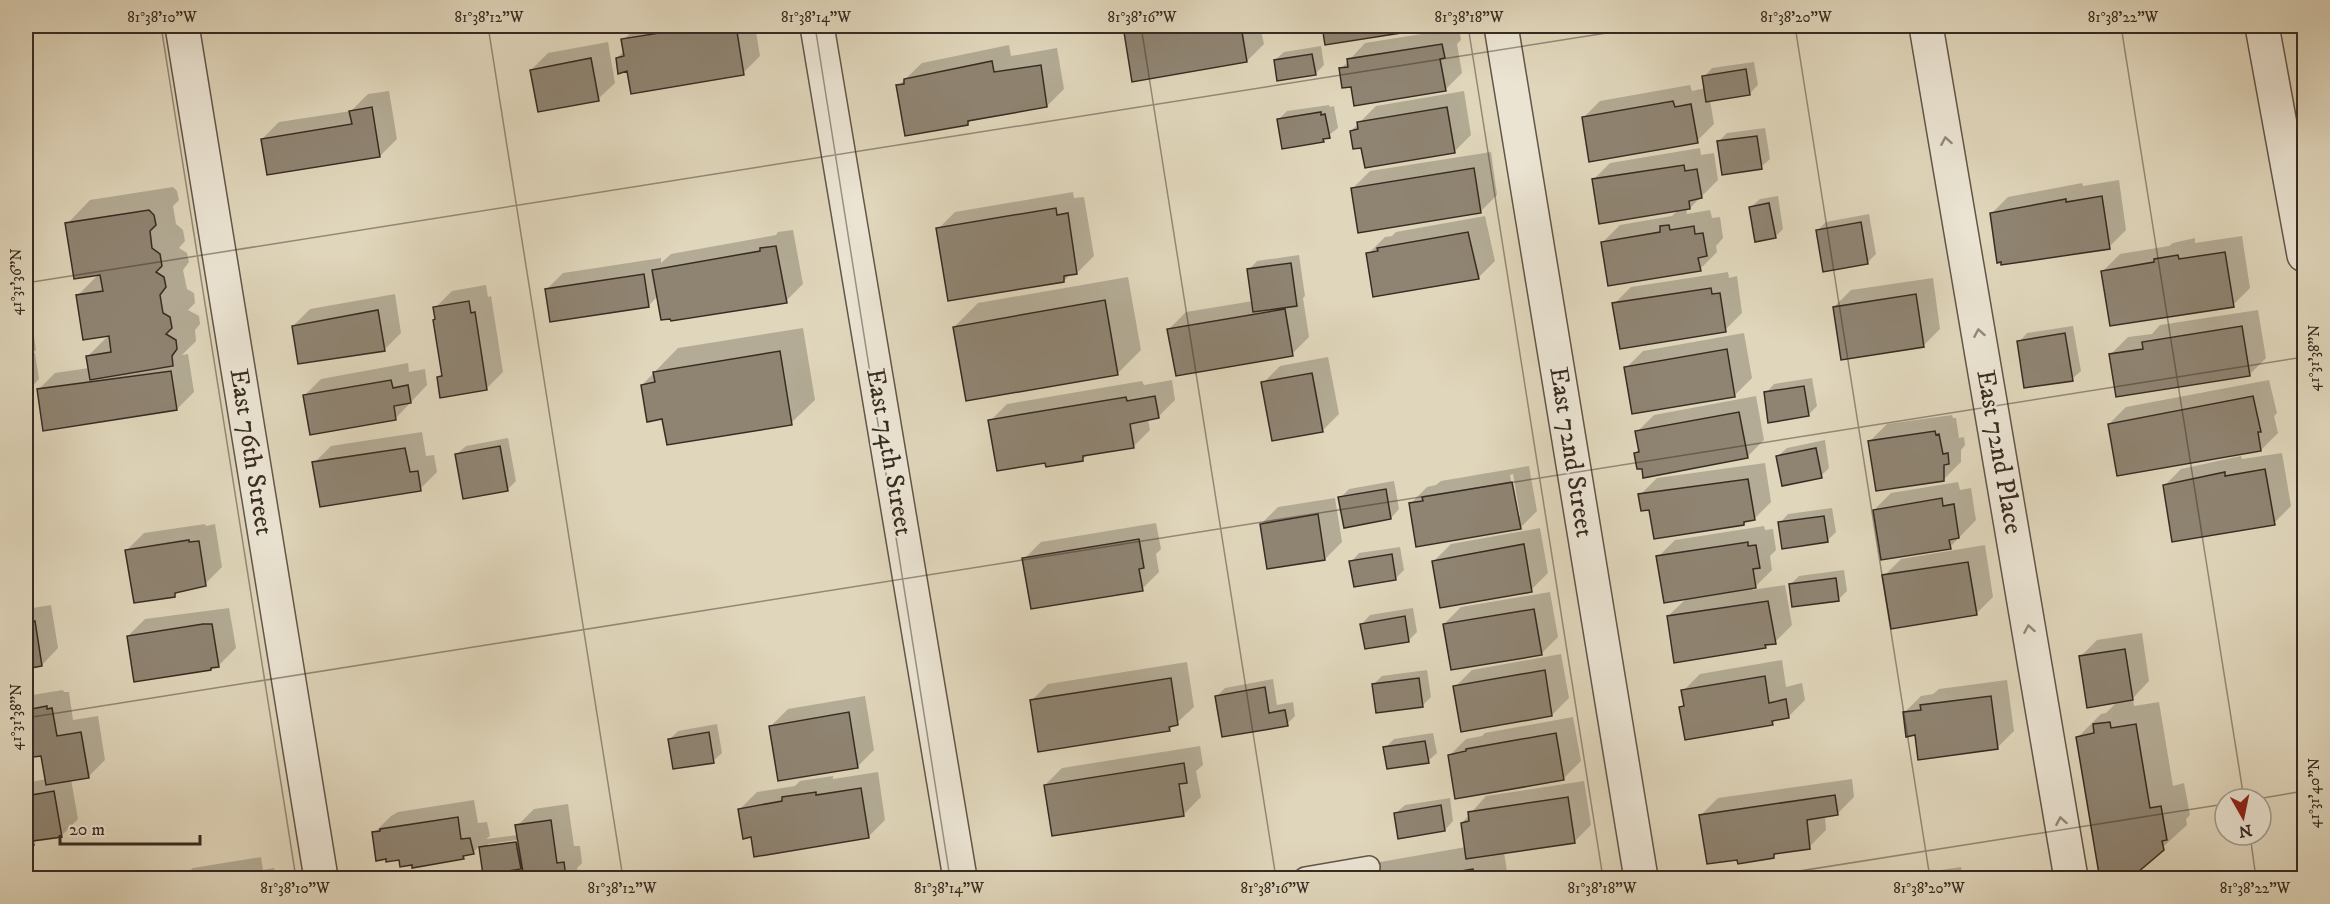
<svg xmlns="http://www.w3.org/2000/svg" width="2330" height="904" font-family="'IM FELL DW Pica',serif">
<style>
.shadow{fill:#0003;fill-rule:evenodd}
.building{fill:#8f8472;stroke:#382b22;stroke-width:1.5}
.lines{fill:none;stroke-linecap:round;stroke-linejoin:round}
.service-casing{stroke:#625648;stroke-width:24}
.minor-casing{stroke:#625648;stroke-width:36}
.service{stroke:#ebe4d3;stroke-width:21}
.minor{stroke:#ebe4d3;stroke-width:33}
.oneway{stroke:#92887a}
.ticks{fill:none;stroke:#382b22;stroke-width:1.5;stroke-opacity:0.45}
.labels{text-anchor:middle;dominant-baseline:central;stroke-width:4.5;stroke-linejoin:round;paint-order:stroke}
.street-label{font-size:26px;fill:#382b22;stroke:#ebe4d3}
.neatline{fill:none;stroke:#382b22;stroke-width:2}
.ticks-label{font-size:15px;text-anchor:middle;fill:#382b22}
</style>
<rect width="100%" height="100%" fill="#e0d6bb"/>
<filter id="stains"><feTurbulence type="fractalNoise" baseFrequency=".00333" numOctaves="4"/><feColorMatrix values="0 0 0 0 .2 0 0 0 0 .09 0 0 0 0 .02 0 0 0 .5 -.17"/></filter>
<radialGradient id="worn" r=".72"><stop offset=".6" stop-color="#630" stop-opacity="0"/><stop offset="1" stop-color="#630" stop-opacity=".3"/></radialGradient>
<path class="shadow" d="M 638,26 L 755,26 L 760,56 L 743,73 L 628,70 L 617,58 L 625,50 L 623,40 Z
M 1124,26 L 1260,26 L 1264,44 L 1247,61 L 1133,80 Z
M 1323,26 L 1436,26 L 1326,44 Z
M 1459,28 L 1461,40 L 1457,44 L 1462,73 L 1445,90 L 1352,85 L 1341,69 L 1365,43 Z
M 608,42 L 615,83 L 598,99 L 531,70 L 548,53 Z
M 1009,45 L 1011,56 L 1057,48 L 1064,89 L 1047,106 L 973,118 L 968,124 L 898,86 L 922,63 Z
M 1321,46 L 1324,65 L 1315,74 L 1275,60 L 1284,52 Z
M 1754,62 L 1758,85 L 1749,94 L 1710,100 L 1714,124 L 1697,141 L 1583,118 L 1600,101 L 1690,85 L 1692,91 L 1706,88 L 1704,77 L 1712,68 Z
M 389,91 L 397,139 L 380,156 L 262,139 L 279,122 L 351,111 L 368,94 Z
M 1464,91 L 1471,135 L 1454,152 L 1363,146 L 1351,131 L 1376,106 Z
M 1329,105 L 1330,107 L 1334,106 L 1338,128 L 1323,140 L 1278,120 L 1287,111 Z
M 1765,128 L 1770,159 L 1761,167 L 1718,142 L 1727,133 Z
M 1700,148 L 1701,155 L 1714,153 L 1718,180 L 1690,208 L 1686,208 L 1687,214 L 1710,210 L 1712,218 L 1720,217 L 1723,238 L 1716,246 L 1717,252 L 1700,269 L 1603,242 L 1620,225 L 1672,216 L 1679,209 L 1593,180 L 1610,163 Z
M 1491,152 L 1497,195 L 1480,212 L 1353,188 L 1370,171 Z
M 2119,180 L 2126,230 L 2109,247 L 1991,214 L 2008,197 L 2082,183 L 2083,186 Z
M 173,187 L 177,191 L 179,200 L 173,206 L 176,224 L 183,230 L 185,241 L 179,248 L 187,253 L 189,262 L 183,270 L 187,289 L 194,293 L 195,303 L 188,310 L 199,316 L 200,324 L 195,330 L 196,341 L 182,355 L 188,354 L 194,392 L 177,409 L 38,390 L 55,373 L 89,368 L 88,356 L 110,334 L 78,295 L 100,273 L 67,224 L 90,200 Z
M 1073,192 L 1074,198 L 1084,197 L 1094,256 L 1077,273 L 1071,273 L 1064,281 L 938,229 L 955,212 Z
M 1778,196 L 1783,229 L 1775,237 L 1751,207 L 1760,199 Z
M 1869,214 L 1876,254 L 1868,262 L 1818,230 L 1826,222 Z
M 1485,216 L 1495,261 L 1478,278 L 1368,254 L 1385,237 L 1392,236 L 1396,232 Z
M 793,230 L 803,284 L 786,301 L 658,296 L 648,306 L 546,290 L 563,273 L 661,258 L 661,263 L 671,254 L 776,235 L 778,232 Z
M 2242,236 L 2250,288 L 2233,305 L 2103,271 L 2120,254 L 2169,246 L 2173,243 L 2195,238 L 2195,243 Z
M 1299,255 L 1305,296 L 1303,298 L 1309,337 L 1292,354 L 1169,329 L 1186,312 L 1253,301 L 1249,270 L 1257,261 Z
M 1728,272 L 1729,278 L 1737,276 L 1742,313 L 1725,330 L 1614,304 L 1631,287 Z
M 26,276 L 31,310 L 26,316 Z
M 1128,277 L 1141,350 L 1117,374 L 954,327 L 978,303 Z
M 1933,278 L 1940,329 L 1923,346 L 1834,307 L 1851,290 Z
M 486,285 L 488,297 L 491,296 L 503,372 L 486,389 L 438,377 L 443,373 L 435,308 L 452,291 Z
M 395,294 L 401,333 L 384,350 L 293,326 L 310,309 Z
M 2258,310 L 2266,358 L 2249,375 L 2111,354 L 2128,337 L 2152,334 L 2160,325 Z
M 2073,326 L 2081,371 L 2072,379 L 2019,342 L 2027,333 Z
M 803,328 L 815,400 L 791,423 L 642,385 L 678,348 Z
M 33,329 L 36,350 L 31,354 L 35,353 L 39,379 L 26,393 L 26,330 Z
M 1744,333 L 1752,378 L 1735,395 L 1626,368 L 1643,351 Z
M 1328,357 L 1339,414 L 1322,431 L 1263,383 L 1280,366 Z
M 408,363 L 409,372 L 425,369 L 427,385 L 395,419 L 304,396 L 321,379 Z
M 1812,378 L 1817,406 L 1808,415 L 1766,393 L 1774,384 Z
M 1172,380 L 1175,400 L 1158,417 L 1148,419 L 1150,430 L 1133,447 L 1088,454 L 1083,459 L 990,421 L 1007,404 L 1142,381 L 1144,385 Z
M 2269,380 L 2277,413 L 2274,416 L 2278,433 L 2261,450 L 2109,424 L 2126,407 Z
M 1756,396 L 1764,440 L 1747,457 L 1643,467 L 1635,453 L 1640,449 L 1637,432 L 1654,415 Z
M 1952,415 L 1953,418 L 1956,418 L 1959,438 L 1964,437 L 1965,445 L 1961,450 L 1961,462 L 1944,479 L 1870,441 L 1887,424 Z
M 422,432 L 426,456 L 434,455 L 437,472 L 420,489 L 314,463 L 331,446 Z
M 508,438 L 516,481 L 508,489 L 457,454 L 466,446 Z
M 1825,440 L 1829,468 L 1821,476 L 1778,456 L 1787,448 Z
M 2282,453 L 2291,506 L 2274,523 L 2164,486 L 2181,469 L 2241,456 L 2242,459 Z
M 1765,463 L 1771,502 L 1754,519 L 1747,520 L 1744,524 L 1650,508 L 1640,495 L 1657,478 Z
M 1529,466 L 1537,511 L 1520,528 L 1410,504 L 1427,487 L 1436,485 L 1441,481 ZM 1513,474 L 1520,516 L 1517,516 L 1510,475 Z
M 1394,481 L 1399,509 L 1391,518 L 1340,498 L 1349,489 Z
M 1958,482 L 1960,490 L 1971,488 L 1976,520 L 1950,547 L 1874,510 L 1891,493 Z
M 1335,498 L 1342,542 L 1325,559 L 1261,524 L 1278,507 Z
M 1832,508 L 1836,532 L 1828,540 L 1780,523 L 1788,514 Z
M 1156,523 L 1161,549 L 1156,554 L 1159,572 L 1142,589 L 1024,559 L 1041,542 Z
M 205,524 L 206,526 L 215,524 L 222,567 L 205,584 L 180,590 L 175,595 L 127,550 L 144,533 Z
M 1764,526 L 1765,530 L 1773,529 L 1776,550 L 1770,556 L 1772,570 L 1752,590 L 1785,585 L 1792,625 L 1775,642 L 1769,643 L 1765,647 L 1668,616 L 1687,598 L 1658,557 L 1675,540 Z
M 1540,528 L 1548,573 L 1531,590 L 1434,561 L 1451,544 Z
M 1985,545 L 1993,597 L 1976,614 L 1884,576 L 1901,559 Z
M 1400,547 L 1404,570 L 1395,579 L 1351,562 L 1359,553 Z
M 1844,570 L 1847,591 L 1839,599 L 1791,584 L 1799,576 Z
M 1550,592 L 1558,637 L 1541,654 L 1444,624 L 1461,607 Z
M 51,605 L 58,648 L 42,665 L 26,668 L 26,609 Z
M 229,608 L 236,648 L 219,665 L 210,669 L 128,636 L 145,619 Z
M 1413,608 L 1417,632 L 1408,641 L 1362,624 L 1370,615 Z
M 2142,633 L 2149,681 L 2133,698 L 2134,706 L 2159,702 L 2173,786 L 2184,783 L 2190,815 L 2186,819 L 2187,825 L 2129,878 L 2102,878 L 2077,738 L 2101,714 L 2106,713 L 2118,701 L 2080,657 L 2097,640 Z
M 1561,654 L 1569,698 L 1552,715 L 1455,687 L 1472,670 Z
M 1782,660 L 1786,687 L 1802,683 L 1805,700 L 1788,717 L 1777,719 L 1772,723 L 1681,707 L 1685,703 L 1683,691 L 1700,674 Z
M 1187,662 L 1194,707 L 1169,730 L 1031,701 L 1048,684 Z
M 1427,670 L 1431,697 L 1423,705 L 1373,685 L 1382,676 Z
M 1273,679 L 1277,705 L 1293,702 L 1295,716 L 1287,724 L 1217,696 L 1225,688 Z
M 2007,680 L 2014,731 L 1997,748 L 1916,733 L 1904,713 L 1921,696 L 1933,694 L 1939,689 Z
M 63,690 L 64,692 L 69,692 L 73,720 L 98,716 L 105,760 L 88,777 L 71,779 L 78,819 L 61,836 L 37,839 L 33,843 L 26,845 L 26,783 L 46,779 L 42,754 L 26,757 L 26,696 Z
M 865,696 L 874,750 L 857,767 L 771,726 L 788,709 Z
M 1573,717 L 1581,761 L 1564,778 L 1449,756 L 1466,739 L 1482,736 L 1485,733 Z
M 717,724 L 722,753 L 713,761 L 670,739 L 678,731 Z
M 1433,733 L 1437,753 L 1428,761 L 1385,748 L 1394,739 Z
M 1200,746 L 1203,765 L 1196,771 L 1201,797 L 1184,814 L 1045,785 L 1062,768 Z
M 878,772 L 885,820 L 868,837 L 740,809 L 757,792 L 795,786 L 800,781 L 833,776 L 833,779 Z
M 1852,779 L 1854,797 L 1837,814 L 1825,816 L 1826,830 L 1809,847 L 1777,853 L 1773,856 L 1738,858 L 1701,815 L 1718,798 Z
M 1584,781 L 1591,825 L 1574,842 L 1504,852 L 1508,878 L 1289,878 L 1466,847 L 1462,823 L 1486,796 Z
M 1450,798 L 1453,821 L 1445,830 L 1396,813 L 1405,805 Z
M 474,800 L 478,823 L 487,822 L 490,836 L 486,839 L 518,835 L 517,826 L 534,809 L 568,804 L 574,846 L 580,846 L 582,863 L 577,868 L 578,872 L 572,878 L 525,878 L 523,864 L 520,868 L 485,873 L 480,845 L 473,853 L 467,853 L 464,857 L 413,866 L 413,864 L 400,859 L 374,833 L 391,816 L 398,812 ZM 524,839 L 524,842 L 488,847 L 488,844 Z
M 261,857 L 263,870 L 274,868 L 276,878 L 182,878 L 193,868 Z
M 1961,867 L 1963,878 L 1915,878 L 1920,873 Z"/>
<path class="building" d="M 687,26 L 736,26 L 744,75 L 631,94 L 627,71 L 618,74 L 616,58 L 624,56 L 621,39 L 660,33 L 659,29 Z
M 1123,26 L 1241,26 L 1247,62 L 1132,82 Z
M 1322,26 L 1446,26 L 1325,45 Z
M 1442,44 L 1445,58 L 1440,59 L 1446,91 L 1354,106 L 1351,87 L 1342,88 L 1339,68 L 1348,67 L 1347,59 Z
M 1312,54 L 1316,75 L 1277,81 L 1274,60 Z
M 591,58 L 599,101 L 538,112 L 530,70 Z
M 992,61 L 994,72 L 1041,65 L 1047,107 L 968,121 L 968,125 L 905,136 L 896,85 L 904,84 L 904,79 Z
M 1746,69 L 1750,95 L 1706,102 L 1702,76 Z
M 1673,101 L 1675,107 L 1691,104 L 1698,143 L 1589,162 L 1582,117 Z
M 372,107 L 380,157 L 267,175 L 261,139 L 352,124 L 349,111 Z
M 1447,107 L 1455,153 L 1365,168 L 1361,148 L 1353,149 L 1350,131 L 1358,129 L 1357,122 Z
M 1321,112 L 1321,115 L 1325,114 L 1330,138 L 1323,139 L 1324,142 L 1282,149 L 1277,119 Z
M 1757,136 L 1762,169 L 1722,175 L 1717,141 Z
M 1684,165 L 1685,171 L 1697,169 L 1702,198 L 1689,201 L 1690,209 L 1599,224 L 1592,179 Z
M 1474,168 L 1481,213 L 1358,233 L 1351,188 Z
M 2102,196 L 2110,249 L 2001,265 L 2001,262 L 1997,263 L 1990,213 L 2066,199 L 2066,202 Z
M 1769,203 L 1776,238 L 1755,242 L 1749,207 Z
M 1056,208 L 1057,215 L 1068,213 L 1077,274 L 1064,276 L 1064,282 L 948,301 L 936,228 Z
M 149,210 L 154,215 L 156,225 L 150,231 L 152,248 L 160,254 L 162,266 L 156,272 L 164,277 L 166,287 L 160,295 L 163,313 L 170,317 L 172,328 L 166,334 L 176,340 L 177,349 L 172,356 L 173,366 L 90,380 L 86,356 L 111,352 L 109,336 L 83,340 L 76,295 L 103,291 L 100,275 L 74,279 L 65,223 Z
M 1861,222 L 1868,264 L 1823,272 L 1816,230 Z
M 1669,225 L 1670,230 L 1694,226 L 1695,234 L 1703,233 L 1707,256 L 1698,258 L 1701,271 L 1608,286 L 1601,242 L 1660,232 L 1660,226 Z
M 1468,232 L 1479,279 L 1373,297 L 1366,253 L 1378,251 L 1377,248 Z
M 776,246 L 787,303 L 671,321 L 670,319 L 661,320 L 652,270 L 760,251 L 760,248 Z
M 2225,252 L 2234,307 L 2110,326 L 2101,271 L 2154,262 L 2154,259 L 2178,255 L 2179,259 Z
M 1291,263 L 1297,306 L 1253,312 L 1247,269 Z
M 644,274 L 649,307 L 550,322 L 545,289 Z
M 1711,288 L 1712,294 L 1720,293 L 1726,332 L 1620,349 L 1612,303 Z
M 1916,294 L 1924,347 L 1841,360 L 1833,307 Z
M 1105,300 L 1118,375 L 966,401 L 953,327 Z
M 469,301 L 471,313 L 475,312 L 487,390 L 440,398 L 437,377 L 442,376 L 433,320 L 435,319 L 433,307 Z
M 1285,309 L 1293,356 L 1176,376 L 1167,329 Z
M 378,310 L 385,351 L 298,364 L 292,326 Z
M 2242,326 L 2250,376 L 2116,397 L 2109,354 L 2143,349 L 2142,342 Z
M 2065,333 L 2073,381 L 2024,388 L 2017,341 Z
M 1727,349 L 1735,397 L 1632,414 L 1624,367 Z
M 780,351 L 792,425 L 667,445 L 662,419 L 647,422 L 641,385 L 655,382 L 653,372 Z
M 171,371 L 177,410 L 43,431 L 37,389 Z
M 1312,373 L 1323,432 L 1272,441 L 1261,382 Z
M 391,380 L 393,388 L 408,385 L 411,403 L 394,406 L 396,420 L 310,435 L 303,395 Z
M 1804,386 L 1809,416 L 1768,423 L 1764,392 Z
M 1155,396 L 1159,418 L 1130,424 L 1134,448 L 1083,456 L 1083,461 L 1046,467 L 1045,463 L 997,471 L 988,420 L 1126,397 L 1127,401 Z
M 2253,396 L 2261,432 L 2258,432 L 2261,451 L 2117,476 L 2108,424 Z
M 1739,412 L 1748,458 L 1643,478 L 1642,469 L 1637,469 L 1634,453 L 1639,452 L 1635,431 Z
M 1935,431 L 1936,435 L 1939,434 L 1943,454 L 1948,453 L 1949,464 L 1944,465 L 1944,481 L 1876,491 L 1868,441 Z
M 500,446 L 508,491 L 463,499 L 455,454 Z
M 405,448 L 410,472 L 418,471 L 421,491 L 320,507 L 312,462 Z
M 1816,448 L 1822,478 L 1782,486 L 1776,456 Z
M 2265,469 L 2275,525 L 2172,542 L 2163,485 L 2225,472 L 2225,476 Z
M 1748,479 L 1755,520 L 1744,522 L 1744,525 L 1654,539 L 1649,510 L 1641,511 L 1638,494 Z
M 1512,482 L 1521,529 L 1416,547 L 1409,503 L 1423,501 L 1422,497 Z
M 1386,489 L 1391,519 L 1344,528 L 1338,497 Z
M 1942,498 L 1943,506 L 1954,504 L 1959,538 L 1949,540 L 1951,549 L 1881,560 L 1873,510 Z
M 1318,514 L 1325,560 L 1267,569 L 1260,524 Z
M 1824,516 L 1828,542 L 1782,549 L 1778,522 Z
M 1139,539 L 1144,568 L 1139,569 L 1143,591 L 1031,609 L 1022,558 Z
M 189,540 L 189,542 L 199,541 L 206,586 L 175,593 L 175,597 L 134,603 L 125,550 Z
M 1748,542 L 1748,546 L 1756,545 L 1760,568 L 1753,569 L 1756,588 L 1664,603 L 1656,556 Z
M 1524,544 L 1532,592 L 1440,608 L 1432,561 Z
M 1392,554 L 1396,580 L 1354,587 L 1349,561 Z
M 1968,562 L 1977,615 L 1891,629 L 1882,575 Z
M 1836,578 L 1839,601 L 1792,607 L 1789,584 Z
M 1768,601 L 1776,644 L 1765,645 L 1766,648 L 1674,663 L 1667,616 Z
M 1534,609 L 1542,655 L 1451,670 L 1443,624 Z
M 1405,616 L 1409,642 L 1365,649 L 1360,624 Z
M 35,621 L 42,666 L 26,669 L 26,623 Z
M 203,624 L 212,624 L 219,667 L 211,668 L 211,670 L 134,682 L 127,636 Z
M 2125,649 L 2133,700 L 2087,708 L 2079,656 Z
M 1545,670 L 1552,716 L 1461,732 L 1453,686 Z
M 1765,676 L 1769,703 L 1786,699 L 1789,718 L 1772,721 L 1773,725 L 1685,740 L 1679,707 L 1684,706 L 1681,690 Z
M 1171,678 L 1178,725 L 1169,727 L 1170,731 L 1038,752 L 1030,700 Z
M 1419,678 L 1423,707 L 1376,713 L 1372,684 Z
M 1265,687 L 1269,713 L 1285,710 L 1288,726 L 1222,737 L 1215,696 Z
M 1991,696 L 1998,749 L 1918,760 L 1915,735 L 1906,737 L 1903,712 L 1921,710 L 1920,705 Z
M 47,706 L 47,709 L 52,708 L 57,736 L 81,732 L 89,778 L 46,785 L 41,756 L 26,758 L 26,710 Z
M 849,712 L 858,768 L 778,781 L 769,726 Z
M 2110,722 L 2111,728 L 2136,724 L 2150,808 L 2161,806 L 2167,840 L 2162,841 L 2164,850 L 2131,878 L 2101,878 L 2099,874 L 2076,737 L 2094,733 L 2093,724 Z
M 709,732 L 714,763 L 673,769 L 668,739 Z
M 1556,733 L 1564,780 L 1455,799 L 1448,755 L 1466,751 L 1466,749 Z
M 1425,741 L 1429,763 L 1387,769 L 1383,747 Z
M 1184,763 L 1187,783 L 1179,784 L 1184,816 L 1052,836 L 1044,785 Z
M 861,788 L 869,838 L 754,857 L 751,837 L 743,839 L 738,809 L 782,801 L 782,797 L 816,792 L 816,795 Z
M 54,791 L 62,837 L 33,841 L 34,845 L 26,846 L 26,796 Z
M 1835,795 L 1838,815 L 1807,820 L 1810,849 L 1774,854 L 1774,858 L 1738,864 L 1737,860 L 1707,864 L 1699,815 Z
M 1568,797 L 1575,843 L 1466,859 L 1461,823 L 1469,821 L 1468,812 Z
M 1441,805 L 1445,831 L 1398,839 L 1394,813 Z
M 458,817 L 461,839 L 470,838 L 474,854 L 463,856 L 464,859 L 412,868 L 412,865 L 400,867 L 399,860 L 386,862 L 386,859 L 376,861 L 372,832 L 380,831 L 380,829 Z
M 551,820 L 557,863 L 564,862 L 566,878 L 524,878 L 515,825 Z
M 516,842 L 521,869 L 483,875 L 479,847 Z
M 1473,869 L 1475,878 L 1417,878 Z
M 244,873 L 245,878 L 210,878 Z"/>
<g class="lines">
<defs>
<path id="service" d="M 1305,878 L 1369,867"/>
<path id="minor" d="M 182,26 L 321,878
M 817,26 L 960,878
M 1501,26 L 1641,878
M 1926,26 L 2071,878
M 2262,26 L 2304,255"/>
</defs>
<use href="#service" class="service-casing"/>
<use href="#minor" class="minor-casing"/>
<use href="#service" class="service"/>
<use href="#minor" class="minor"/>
</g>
<defs><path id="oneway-chevron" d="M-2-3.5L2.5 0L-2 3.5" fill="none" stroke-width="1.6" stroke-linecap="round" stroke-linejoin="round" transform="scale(1.5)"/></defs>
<g class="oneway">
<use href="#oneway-chevron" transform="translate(1946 141) rotate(-100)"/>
<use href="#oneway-chevron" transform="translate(1979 333) rotate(-100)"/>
<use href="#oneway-chevron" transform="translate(2029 629) rotate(-100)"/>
<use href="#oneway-chevron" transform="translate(2061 821) rotate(-100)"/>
</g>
<path class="ticks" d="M 161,26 L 296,878M 488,26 L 623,878M 815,26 L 950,878M 1141,26 L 1276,878M 1468,26 L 1603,878M 1795,26 L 1930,878M 2121,26 L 2244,799M 26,283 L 1651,26M 26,718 L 2304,357M 2257,799 L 2304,791M 2250,835 L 2256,878M 1755,878 L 2225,804"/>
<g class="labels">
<g class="street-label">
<text transform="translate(251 452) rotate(81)">East 76th Street</text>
<text transform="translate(889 452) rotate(80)">East 74th Street</text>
<text transform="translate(1571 452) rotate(81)">East 72nd Street</text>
<text transform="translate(1999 452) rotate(80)">East 72nd Place</text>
</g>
</g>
<rect width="2330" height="904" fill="none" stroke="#e0d6bb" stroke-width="66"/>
<g transform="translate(2243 817) rotate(171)"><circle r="28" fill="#ebe4d3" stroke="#a39a8c" stroke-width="1.5"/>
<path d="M0-4.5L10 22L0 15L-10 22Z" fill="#8f2418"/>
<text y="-9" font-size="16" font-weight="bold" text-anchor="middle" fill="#382b22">N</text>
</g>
<path d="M60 835v9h140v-9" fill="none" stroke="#382b22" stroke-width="3"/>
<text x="69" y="835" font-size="18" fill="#382b22" stroke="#ebe4d3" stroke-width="4.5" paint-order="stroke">20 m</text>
<rect x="33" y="33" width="2264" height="838" class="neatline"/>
<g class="ticks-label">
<text x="162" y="22">81°38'10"W</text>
<text x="489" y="22">81°38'12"W</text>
<text x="816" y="22">81°38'14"W</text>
<text x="1142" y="22">81°38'16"W</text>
<text x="1469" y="22">81°38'18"W</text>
<text x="1796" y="22">81°38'20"W</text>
<text x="2123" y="22">81°38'22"W</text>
<text transform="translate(16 282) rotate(-90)" y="5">41°31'36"N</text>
<text transform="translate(2314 358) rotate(-90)" y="5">41°31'38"N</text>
<text transform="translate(16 717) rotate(-90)" y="5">41°31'38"N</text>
<text transform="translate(2314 793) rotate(-90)" y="5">41°31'40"N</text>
<text x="295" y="893">81°38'10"W</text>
<text x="622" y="893">81°38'12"W</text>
<text x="949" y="893">81°38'14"W</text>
<text x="1275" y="893">81°38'16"W</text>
<text x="1602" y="893">81°38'18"W</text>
<text x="1929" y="893">81°38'20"W</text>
<text x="2255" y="893">81°38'22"W</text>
</g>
<rect width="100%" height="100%" filter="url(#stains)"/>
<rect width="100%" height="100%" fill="url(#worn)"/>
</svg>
